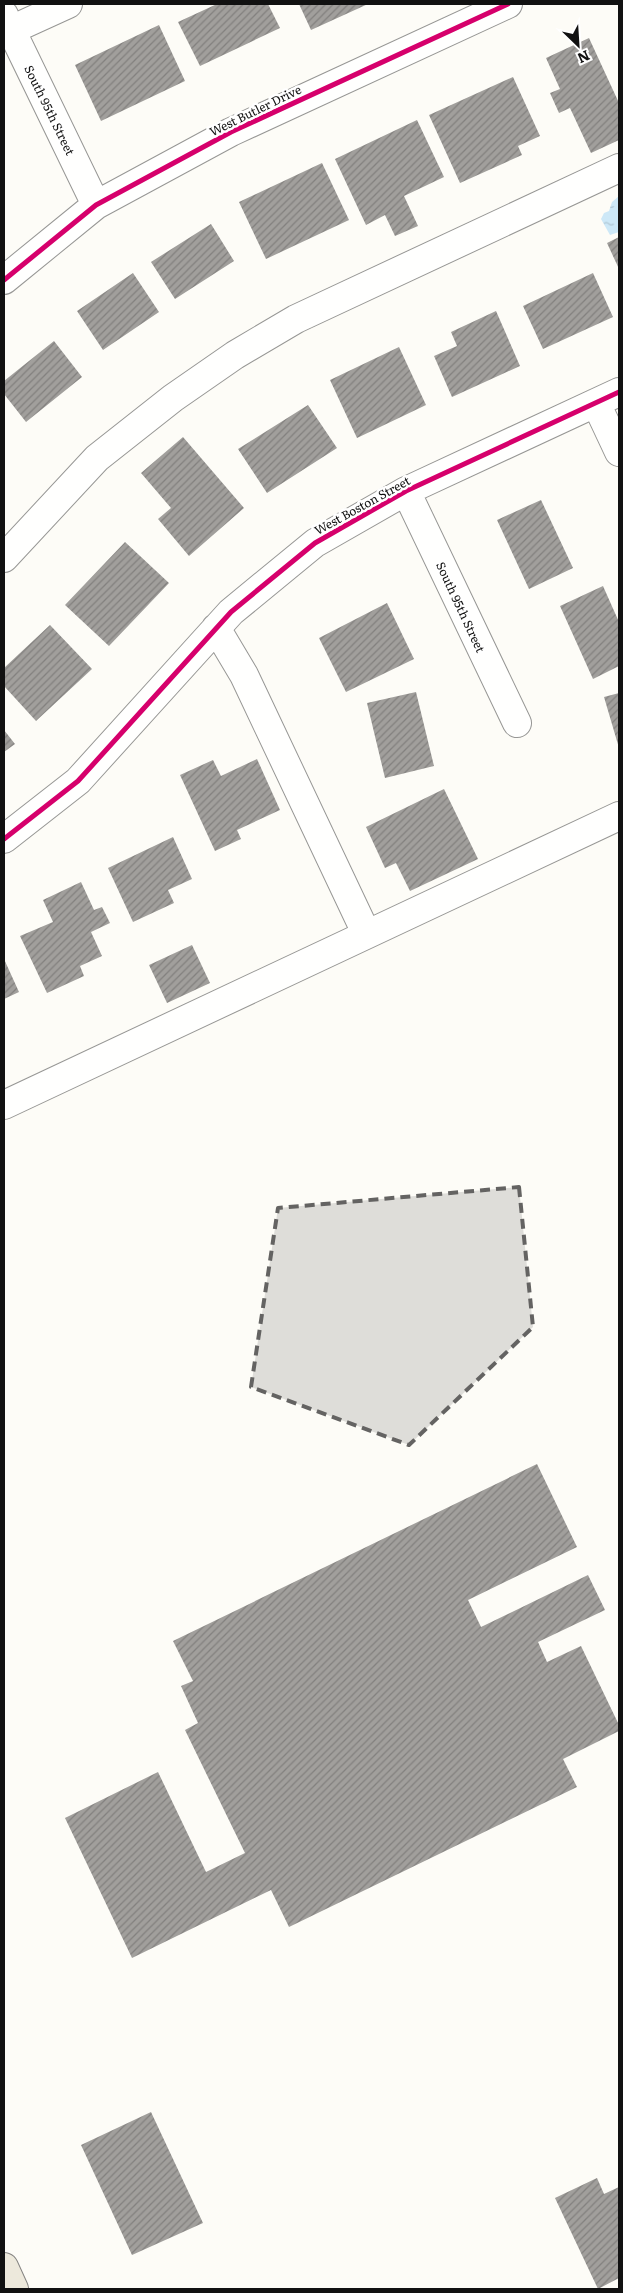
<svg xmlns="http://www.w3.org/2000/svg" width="623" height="2293" font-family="Literata,serif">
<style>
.water{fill:url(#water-ripples)}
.building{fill:url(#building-hatch)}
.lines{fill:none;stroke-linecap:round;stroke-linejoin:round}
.minor-casing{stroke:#979795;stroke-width:30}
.major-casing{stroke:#858482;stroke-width:30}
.minor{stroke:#fffffe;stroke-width:28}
.major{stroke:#ede9dc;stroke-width:28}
.cycleway-casing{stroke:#fff;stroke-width:8}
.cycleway{stroke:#d6006c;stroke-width:5}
.marked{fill:#646362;fill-opacity:0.2;stroke:#646362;stroke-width:4;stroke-dasharray:10 6;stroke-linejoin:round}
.labels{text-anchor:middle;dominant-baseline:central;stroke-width:5;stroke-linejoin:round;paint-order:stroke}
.street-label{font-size:12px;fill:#111;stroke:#fff}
</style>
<defs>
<pattern id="water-ripples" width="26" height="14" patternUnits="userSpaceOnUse" patternTransform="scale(1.25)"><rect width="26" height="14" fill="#cde8f7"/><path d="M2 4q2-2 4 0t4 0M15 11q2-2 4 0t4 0" fill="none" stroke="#afc6d3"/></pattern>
<pattern id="building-hatch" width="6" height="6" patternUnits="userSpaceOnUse" patternTransform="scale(1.25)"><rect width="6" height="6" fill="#a19f9c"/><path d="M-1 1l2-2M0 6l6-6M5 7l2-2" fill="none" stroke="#82807e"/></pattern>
</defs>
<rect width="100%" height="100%" fill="#fdfcf7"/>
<path class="water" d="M 619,196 L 619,232 L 610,235 L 601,219 L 604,213 L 609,211 L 612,202 Z"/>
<path class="building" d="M 217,4 L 268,4 L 280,28 L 200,66 L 178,22 Z
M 299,4 L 368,4 L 311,30 Z
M 159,25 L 185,81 L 101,121 L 75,65 Z
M 589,38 L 619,103 L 619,140 L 591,153 L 570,108 L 559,113 L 550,93 L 560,89 L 546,58 Z
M 513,77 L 540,136 L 518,146 L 522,155 L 460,183 L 429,115 Z
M 417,120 L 444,177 L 404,196 L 418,226 L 395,236 L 385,215 L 366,225 L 335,159 Z
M 322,163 L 349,220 L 266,259 L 239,202 Z
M 211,224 L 234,261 L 175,299 L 151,262 Z
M 619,237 L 619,269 L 607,243 Z
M 133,273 L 159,312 L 103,350 L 77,311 Z
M 593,273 L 613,317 L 543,349 L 523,306 Z
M 496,311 L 520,366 L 452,397 L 434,356 L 457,346 L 451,332 Z
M 54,341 L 82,377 L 26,422 L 4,394 L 4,381 Z
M 399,347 L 426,405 L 357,438 L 330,380 Z
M 308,405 L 337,448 L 267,493 L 238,449 Z
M 183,437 L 244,508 L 189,556 L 158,519 L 171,508 L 141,473 Z
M 541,500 L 573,568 L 529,589 L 497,520 Z
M 125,542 L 169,583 L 109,646 L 65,605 Z
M 603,586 L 619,622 L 619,666 L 593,679 L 560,606 Z
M 387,603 L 414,659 L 346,692 L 319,638 Z
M 50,625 L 92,669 L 36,721 L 4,686 L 4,668 Z
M 416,692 L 434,766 L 385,778 L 367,703 Z
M 619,693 L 619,748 L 604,697 Z
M 4,730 L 15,744 L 4,752 Z
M 257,759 L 280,810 L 237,830 L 241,839 L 215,851 L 180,775 L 213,760 L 221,776 Z
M 444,789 L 478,859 L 410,891 L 396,863 L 385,868 L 366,827 Z
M 173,837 L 192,879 L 168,890 L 174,903 L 133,922 L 108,868 Z
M 81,882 L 94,910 L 102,907 L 110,923 L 91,932 L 102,956 L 80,966 L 84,976 L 47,993 L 20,936 L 53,922 L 43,900 Z
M 192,945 L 210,983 L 167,1003 L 149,965 Z
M 4,959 L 19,992 L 4,999 Z
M 537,1464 L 577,1547 L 468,1600 L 481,1627 L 588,1575 L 605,1610 L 538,1642 L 547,1662 L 581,1646 L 619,1725 L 619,1731 L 563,1759 L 577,1787 L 289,1927 L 271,1890 L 132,1958 L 65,1818 L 158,1772 L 206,1872 L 245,1853 L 185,1730 L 198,1723 L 181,1686 L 193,1681 L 173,1641 Z
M 151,2112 L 203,2223 L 132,2255 L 81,2145 Z
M 597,2178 L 604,2194 L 619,2187 L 619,2278 L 598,2289 L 555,2198 Z"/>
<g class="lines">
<defs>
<path id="minor" d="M 4,15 L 96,205
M 11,30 L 68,4
M 4,280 L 96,205 L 231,132 L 508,4
M 596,403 L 619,452
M 406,491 L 517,723
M 4,558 L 97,458 L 173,398 L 235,355 L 296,319 L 619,168
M 216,628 L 244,675 L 366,933
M 4,839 L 78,781 L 231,612 L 315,543 L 406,491 L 619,392
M 4,1105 L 619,816"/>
<path id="major" d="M 4,2267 L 14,2289"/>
</defs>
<use href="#minor" class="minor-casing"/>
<use href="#major" class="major-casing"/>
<use href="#minor" class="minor"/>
<use href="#major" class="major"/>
<defs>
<path id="cycleway" d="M 4,280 L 96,205 L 231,132 L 508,4
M 4,839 L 78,781 L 231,612 L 315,543 L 406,491 L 619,392"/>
</defs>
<use href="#cycleway" class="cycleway-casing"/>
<use href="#cycleway" class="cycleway"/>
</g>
<path class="marked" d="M 519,1187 L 533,1327 L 409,1445 L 251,1387 L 278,1208 Z"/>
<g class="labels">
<g class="street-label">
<text transform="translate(50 110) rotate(64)">South 95th Street</text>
<text transform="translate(255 110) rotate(-26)">West Butler Drive</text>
<text transform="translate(362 505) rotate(-29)">West Boston Street</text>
<text transform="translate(461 607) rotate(65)">South 95th Street</text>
</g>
</g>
<rect width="623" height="2293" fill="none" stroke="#111111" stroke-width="10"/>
<g transform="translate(578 45) rotate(155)" stroke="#ffffff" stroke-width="4" paint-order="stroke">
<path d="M0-4L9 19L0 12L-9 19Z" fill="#111111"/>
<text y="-8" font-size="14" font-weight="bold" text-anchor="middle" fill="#111111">N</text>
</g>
</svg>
